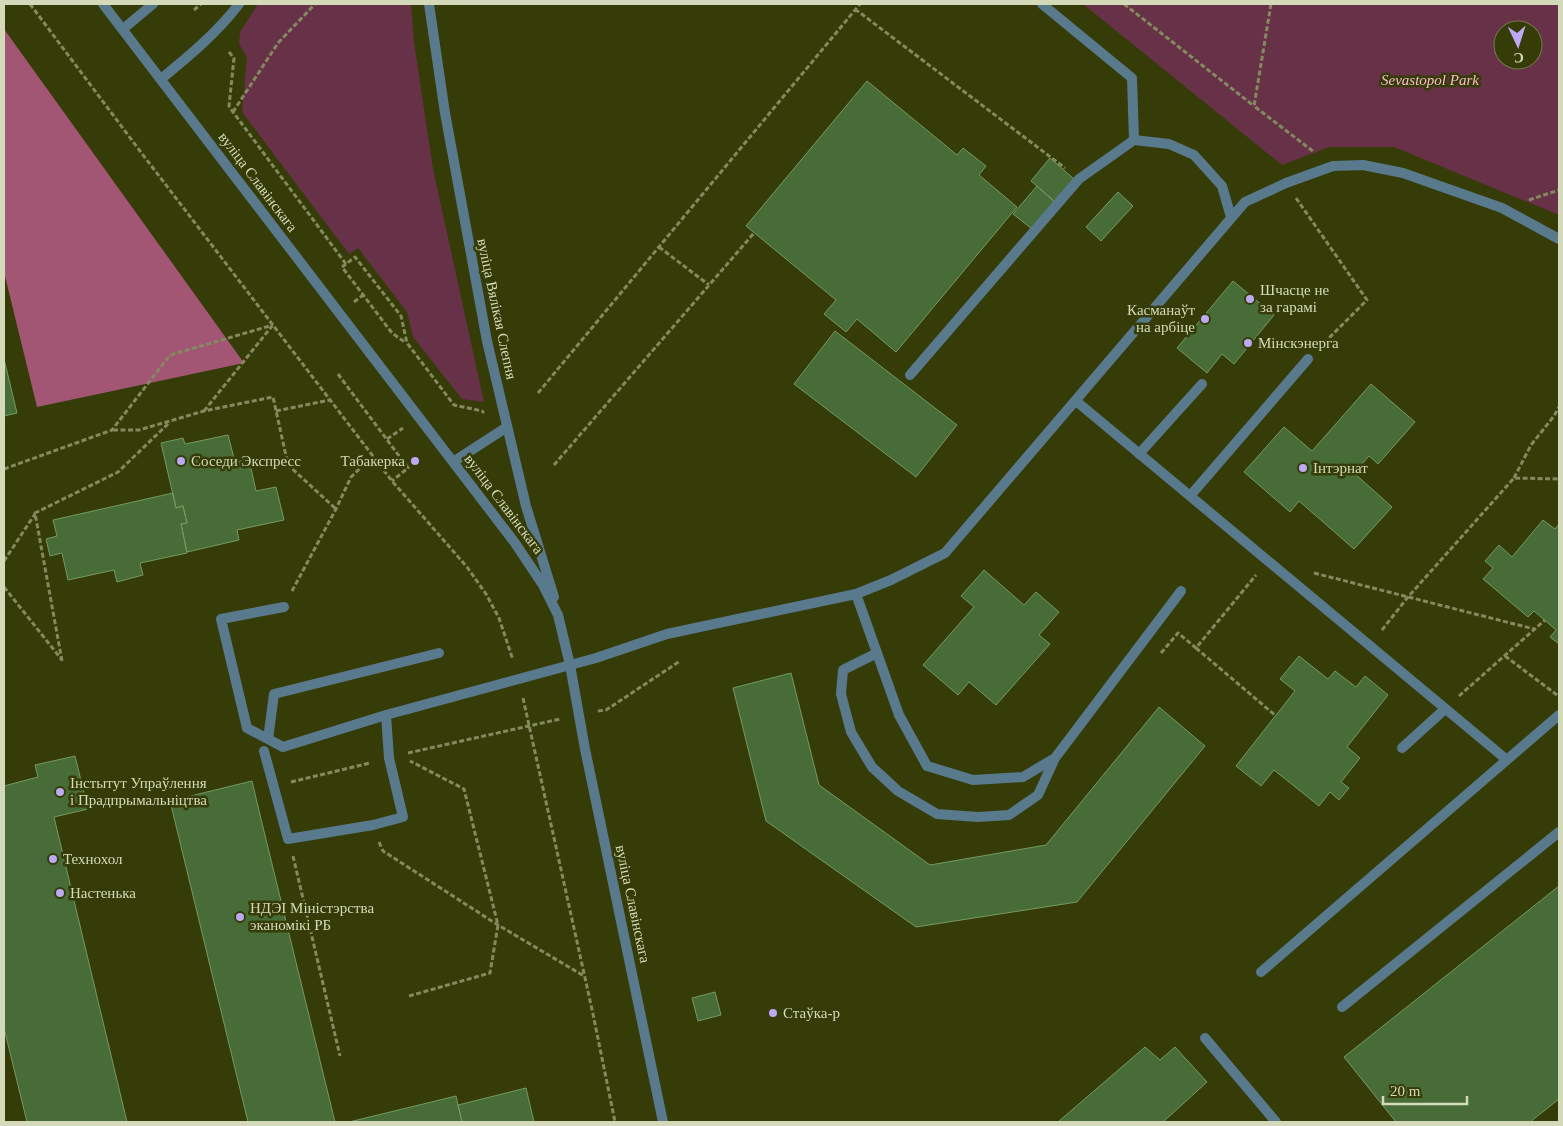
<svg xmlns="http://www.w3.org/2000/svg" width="1563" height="1126" font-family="Georgia,serif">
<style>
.green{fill:#673147;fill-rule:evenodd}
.forest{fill:#a35674}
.building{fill:#486c37;stroke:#749a62}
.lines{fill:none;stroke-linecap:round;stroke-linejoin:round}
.path{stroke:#848a5f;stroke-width:3;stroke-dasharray:5 2.5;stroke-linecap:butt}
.service{stroke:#59798d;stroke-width:10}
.tertiary{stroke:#59798d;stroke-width:10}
.poi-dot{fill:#bea9f5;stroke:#363c07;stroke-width:2}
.labels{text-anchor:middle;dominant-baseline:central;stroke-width:5;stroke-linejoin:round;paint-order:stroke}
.park-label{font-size:15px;font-style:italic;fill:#fcbad1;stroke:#363c07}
.street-label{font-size:15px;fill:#d4dab9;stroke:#363c07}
.poi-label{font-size:15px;fill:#d4dab9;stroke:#363c07;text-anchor:start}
</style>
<rect width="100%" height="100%" fill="#363c07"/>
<path class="green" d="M 258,4 L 411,4 L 414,42 L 433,169 L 484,402 L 462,399 L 413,337 L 407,312 L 358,248 L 349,254 L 242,112 L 247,57 L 239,44 L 240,32 Z
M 1083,4 L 1559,4 L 1559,215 L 1394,147 L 1329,147 L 1282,165 ZM 1503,30 L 1533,30 L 1533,60 L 1503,60 Z"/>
<path class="forest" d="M 4,29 L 244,363 L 37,407 L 4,272 Z"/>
<path class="building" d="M 867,81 L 957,155 L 963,148 L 986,166 L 979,175 L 1017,207 L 896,352 L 857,319 L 846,332 L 824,314 L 836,300 L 746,226 Z
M 1050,158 L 1074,179 L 1055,202 L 1031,181 Z
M 1037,186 L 1055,202 L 1032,229 L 1013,214 Z
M 1118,192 L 1133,206 L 1101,241 L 1086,227 Z
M 1233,281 L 1274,315 L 1234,364 L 1222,354 L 1207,373 L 1177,348 Z
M 835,331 L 957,425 L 916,477 L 794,384 Z
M 4,359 L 17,413 L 4,416 Z
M 1371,384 L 1415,422 L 1378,464 L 1369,456 L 1354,473 L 1392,507 L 1354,549 L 1299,501 L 1290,512 L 1244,472 L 1284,427 L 1312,451 Z
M 228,435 L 235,462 L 249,459 L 256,491 L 276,487 L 284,520 L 237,530 L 239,540 L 187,552 L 181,524 L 187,523 L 183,506 L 176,508 L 161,443 L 183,438 L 185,444 Z
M 173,493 L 176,508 L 183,506 L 187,523 L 181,524 L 187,553 L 140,563 L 143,575 L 117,582 L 114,570 L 68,580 L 62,553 L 50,556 L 46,539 L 57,536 L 53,520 Z
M 1543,520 L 1555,529 L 1559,524 L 1559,644 L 1550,637 L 1556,630 L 1534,611 L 1528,617 L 1483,579 L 1493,568 L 1485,561 L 1499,545 L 1512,557 Z
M 984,570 L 1024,605 L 1036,592 L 1059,612 L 1039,635 L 1050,644 L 996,705 L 969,682 L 958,695 L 923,665 L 974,607 L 961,596 Z
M 1299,656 L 1328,679 L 1335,671 L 1356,687 L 1365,676 L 1388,695 L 1347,747 L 1360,758 L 1341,782 L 1349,788 L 1339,800 L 1330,792 L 1319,806 L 1274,770 L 1261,786 L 1236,766 L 1295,691 L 1280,679 Z
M 791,673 L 819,785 L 930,865 L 1046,845 L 1159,707 L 1205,746 L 1077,902 L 916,927 L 766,821 L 733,688 Z
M 75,756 L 88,809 L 54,817 L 127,1122 L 27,1122 L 4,1028 L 4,786 L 38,777 L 35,765 Z
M 252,781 L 261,819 L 335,1122 L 248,1122 L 170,801 Z
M 1559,886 L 1559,1099 L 1530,1122 L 1396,1122 L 1344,1057 Z
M 715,992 L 721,1015 L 698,1021 L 692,998 Z
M 1145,1047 L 1160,1060 L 1175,1047 L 1207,1082 L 1163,1122 L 1058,1122 Z
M 526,1088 L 534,1122 L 462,1122 L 458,1105 Z
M 456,1096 L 462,1122 L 349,1122 Z"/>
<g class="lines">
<path class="path" d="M 30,4 L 140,151 L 392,481 L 467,567 L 486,594 L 499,618 L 513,660
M 1124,4 L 1254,106
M 1271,4 L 1254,106 L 1314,152
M 855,9 L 1065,168
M 194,10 L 201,4
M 229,52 L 234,58 L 229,106 L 233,112 L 346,264 L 355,257 L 401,316 L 407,343 L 454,405 L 482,411 L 484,413
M 233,112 L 278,43 L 315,4
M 1296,198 L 1367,300 L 1321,346
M 1529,200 L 1559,190
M 659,247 L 709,285
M 346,264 L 342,267 L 392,333 L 406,343
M 354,302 L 363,295
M 338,374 L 408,468 L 392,481
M 538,393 L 860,4
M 204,411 L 272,326
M 276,411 L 330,400
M 113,430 L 139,430 L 204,411 L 273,397 L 288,465 L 336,509
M 387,439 L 403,428
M 554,465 L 754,233
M 4,469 L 112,430 L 170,355 L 273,325
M 1514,478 L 1531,445 L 1554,416 L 1559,407
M 4,561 L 35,514
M 1314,573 L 1534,629
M 4,587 L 62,660
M 292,591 L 336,509 L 351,477 L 373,456
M 1382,630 L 1408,597 L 1514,478 L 1559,479
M 1196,648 L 1276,716
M 1161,653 L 1178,633 L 1196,648 L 1256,575
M 1505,656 L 1557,695
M 62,661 L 35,513 L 118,472 L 170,422
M 1459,696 L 1545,620
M 523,698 L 593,1014 L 615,1122
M 598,711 L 606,710 L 680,661
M 408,753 L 560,719
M 291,782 L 370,763
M 379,842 L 383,851 L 498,925 L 584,976
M 293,856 L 340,1056
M 409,996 L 490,973 L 498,925 L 464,789 L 410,761"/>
<path class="service" d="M 1042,4 L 1132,78 L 1134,140
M 123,29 L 153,4
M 161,79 C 189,56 217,33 239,4
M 910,375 L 1079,179 L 1134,140 L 1169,144 L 1194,155 L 1222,186 L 1231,217
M 1076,401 L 1507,760
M 1139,454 L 1202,384
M 1190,496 L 1308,359
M 856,594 L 899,715 L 927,766 L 973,780 L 1023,777 L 1055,758 L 1181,591
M 284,607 L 221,619 L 247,728 L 283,747 L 386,715 L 596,658 L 667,634 L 856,594 L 891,580 L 945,553 L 1245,202 L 1286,183 L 1333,166 L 1363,165 L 1403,173 L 1502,208 L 1559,239
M 877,653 L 843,670 L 841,694 L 851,732 L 872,767 L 898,791 L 937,814 L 978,817 L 1009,815 L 1038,795 L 1055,758
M 268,739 L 274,694 L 439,653
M 1402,748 L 1445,709
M 264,751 L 288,839 L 373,825 L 403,817 L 389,758 L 386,715
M 1261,972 L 1559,715
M 1342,1007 L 1559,832
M 1205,1038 L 1276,1122"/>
<path class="tertiary" d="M 103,4 L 515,543 L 543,585 L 558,615 L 570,665 L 585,749 L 663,1122
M 429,4 L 445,113 L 487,341 L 526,506 L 554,597
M 453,462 L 507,427"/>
</g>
<g class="poi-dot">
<circle cx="1250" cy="299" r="5"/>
<circle cx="1205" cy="319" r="5"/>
<circle cx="1248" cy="343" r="5"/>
<circle cx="181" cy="461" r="5"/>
<circle cx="415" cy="461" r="5"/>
<circle cx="1303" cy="468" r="5"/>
<circle cx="60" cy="792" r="5"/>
<circle cx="53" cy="859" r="5"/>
<circle cx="60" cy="893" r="5"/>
<circle cx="240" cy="917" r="5"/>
<circle cx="773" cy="1013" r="5"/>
</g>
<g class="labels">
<g class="park-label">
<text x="1430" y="80">Sevastopol Park</text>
</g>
<g class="street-label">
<text transform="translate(258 182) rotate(53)">вуліца Славінскага</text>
<text transform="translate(497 309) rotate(78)">вуліца Вялікая Слепня</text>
<text transform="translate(504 504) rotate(53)">вуліца Славінскага</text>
<text transform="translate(633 904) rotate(78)">вуліца Славінскага</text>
</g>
<g class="poi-label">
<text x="1260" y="290">Шчасце не<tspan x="1260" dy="17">за гарамі</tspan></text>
<text x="1195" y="310" text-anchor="end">Касманаўт<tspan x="1195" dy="17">на арбіце</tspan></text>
<text x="1258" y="343">Мінскэнерга</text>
<text x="191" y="461">Соседи Экспресс</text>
<text x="405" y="461" text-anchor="end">Табакерка</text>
<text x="1313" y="468">Інтэрнат</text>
<text x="70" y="783">Інстытут Упраўлення<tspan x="70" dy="17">і Прадпрымальніцтва</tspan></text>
<text x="63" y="859">Технохол</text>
<text x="70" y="893">Настенька</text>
<text x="250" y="908">НДЭІ Міністэрства<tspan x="250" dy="17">эканомікі РБ</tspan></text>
<text x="783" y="1013">Стаўка-р</text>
</g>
</g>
<rect width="1563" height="1126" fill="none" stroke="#d4dab9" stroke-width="10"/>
<g transform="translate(1518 45) rotate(176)"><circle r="24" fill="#363c07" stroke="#757b4e"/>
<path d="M0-4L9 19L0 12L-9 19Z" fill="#bea9f5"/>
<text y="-8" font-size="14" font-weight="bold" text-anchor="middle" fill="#d4dab9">С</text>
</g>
<path d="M1383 1096v8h84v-8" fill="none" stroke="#d4dab9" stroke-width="2.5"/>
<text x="1390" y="1096" font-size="15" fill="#d4dab9" stroke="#363c07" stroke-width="4" paint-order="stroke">20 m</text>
</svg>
